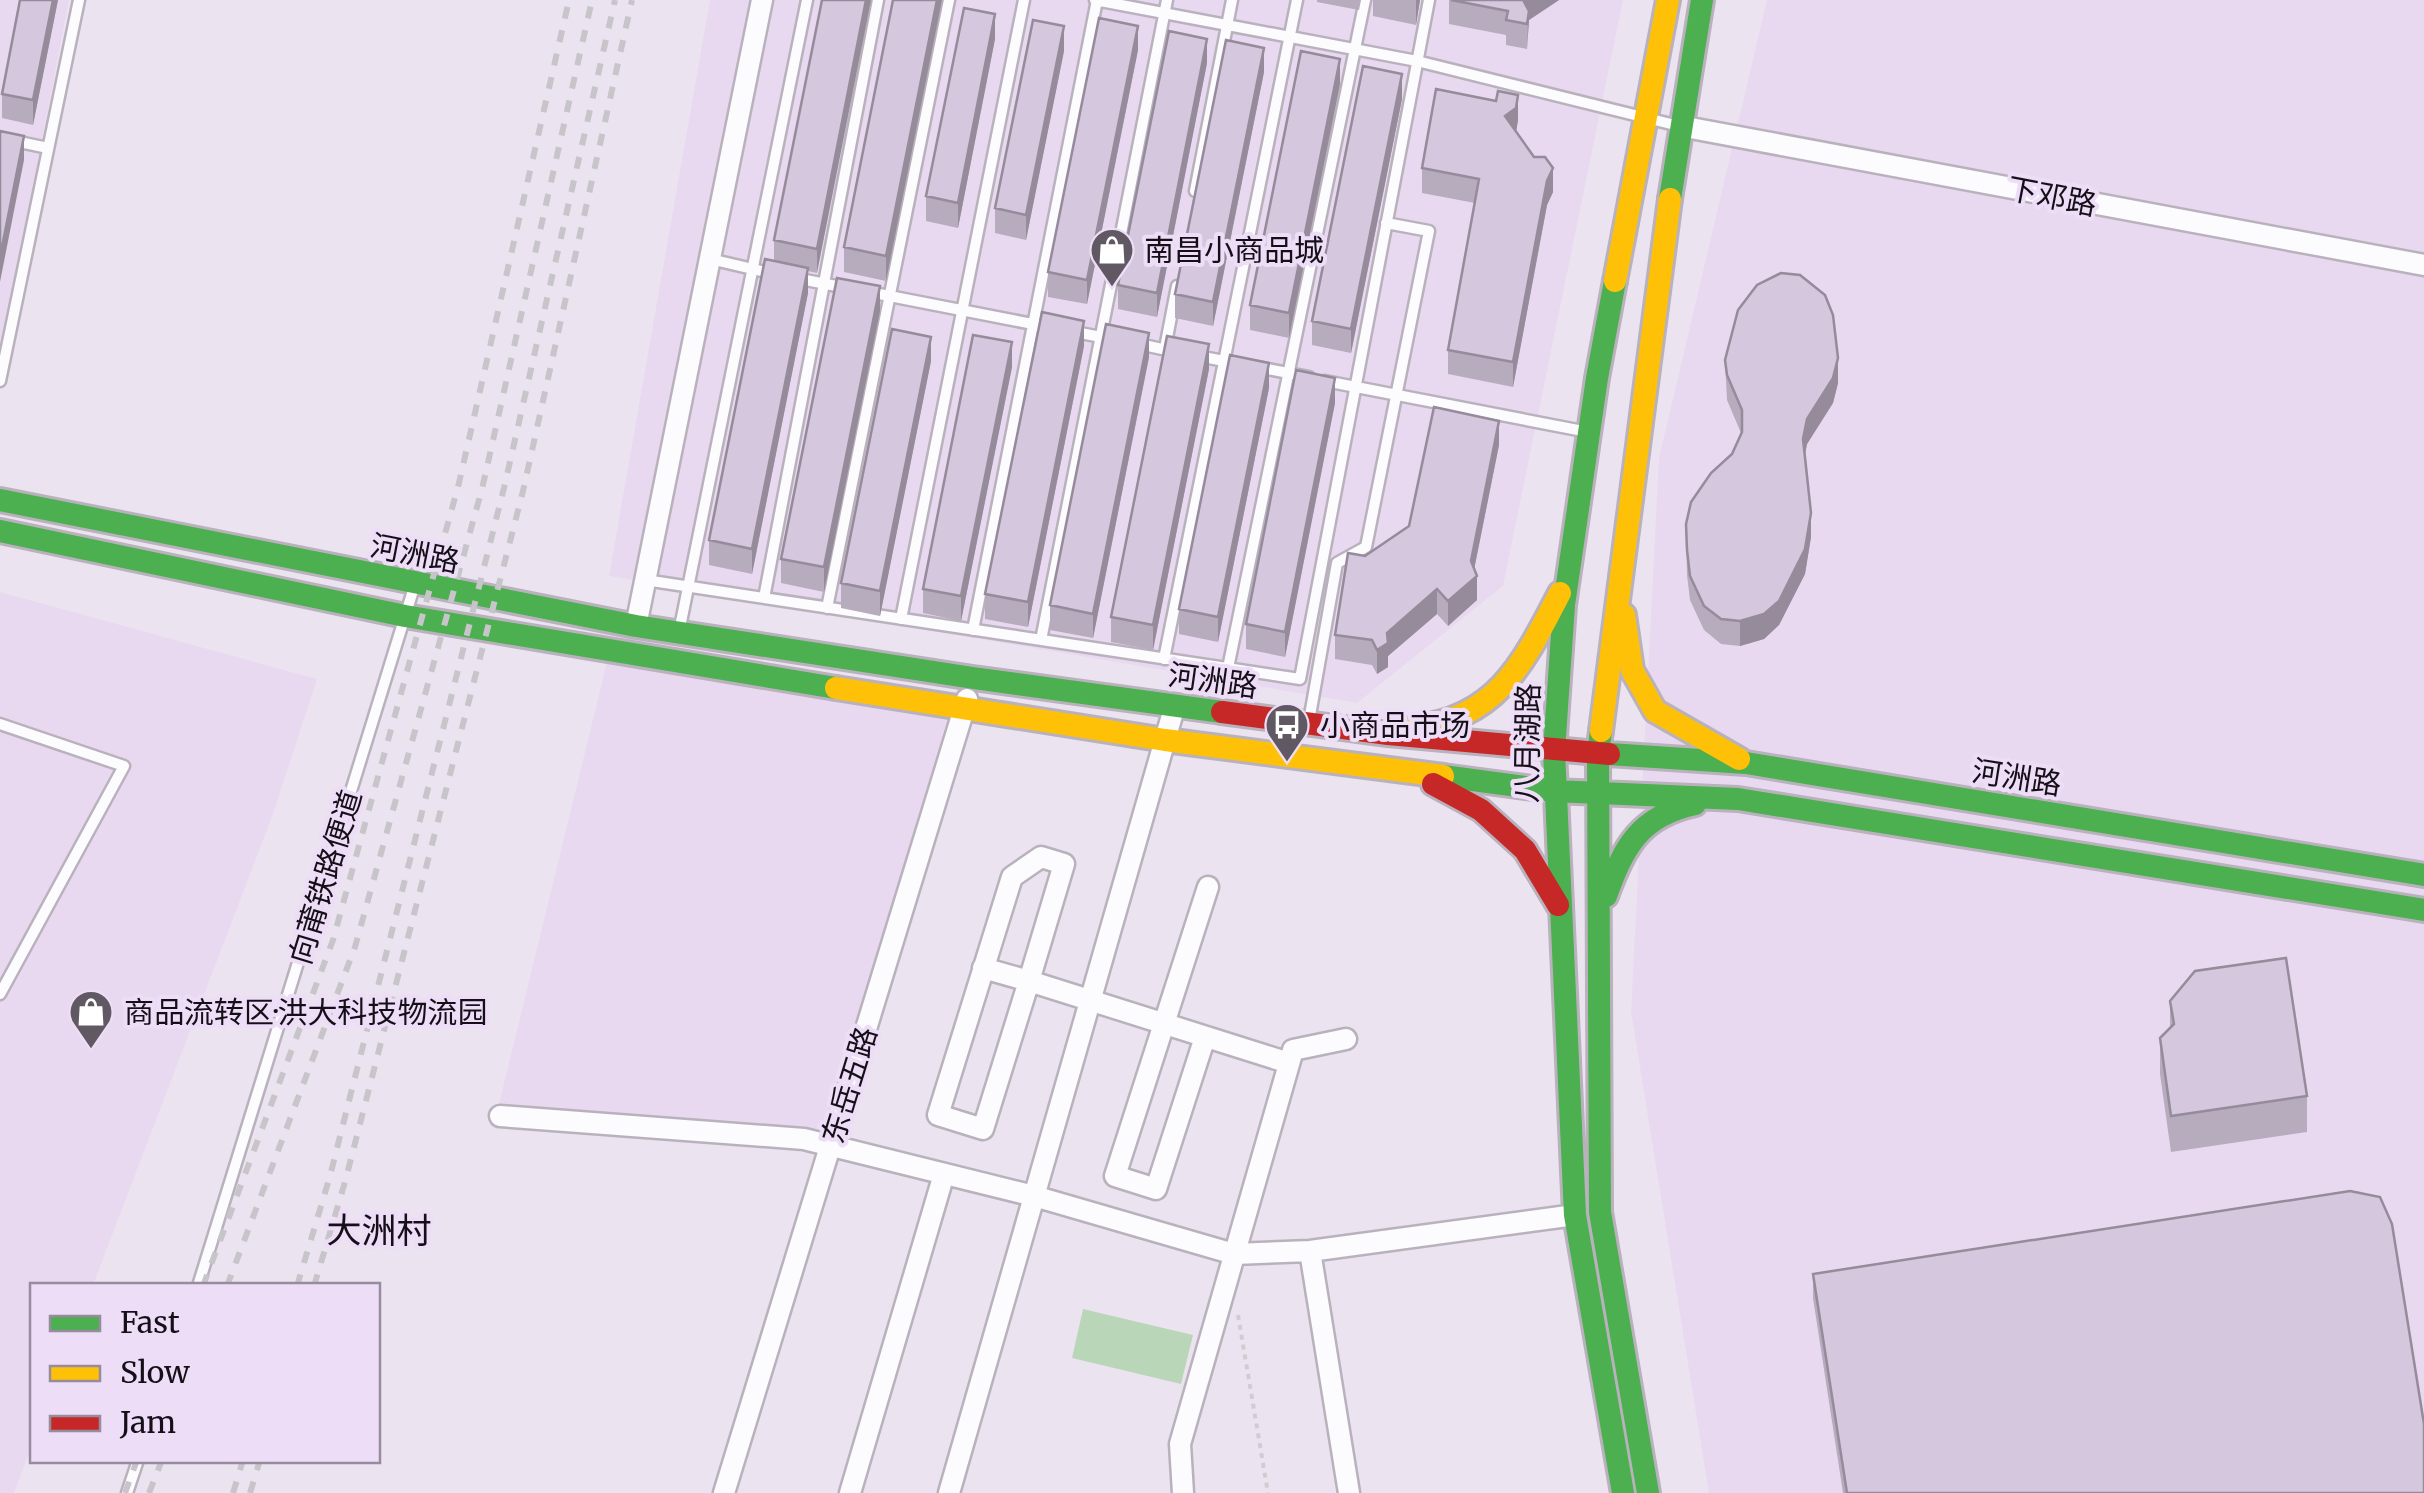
<svg xmlns="http://www.w3.org/2000/svg" width="2424" height="1493" font-family="Merriweather,'Noto Sans SC',serif">
<style>
.built{fill:#e8d9f1}
.garden{fill:#bad6b9}
.lines{fill:none;stroke-linecap:round;stroke-linejoin:round}
.lane-casing{stroke:#b9b2bd;stroke-width:15}
.street-casing{stroke:#b9b2bd;stroke-width:25}
.fast-casing{stroke:#b9b2bd;stroke-width:28}
.slow-casing{stroke:#b9b2bd;stroke-width:28}
.jam-casing{stroke:#b9b2bd;stroke-width:28}
.path{stroke:#cfcdd1;stroke-width:4;stroke-dasharray:5 5;stroke-linecap:butt}
.lane{stroke:#fcfbfd;stroke-width:10}
.street{stroke:#fcfbfd;stroke-width:20}
.fast{stroke:#4caf50;stroke-width:22}
.slow{stroke:#ffc107;stroke-width:22}
.jam{stroke:#c62828;stroke-width:22}
.rail{stroke:#c7c5c9;stroke-width:6;stroke-dasharray:12 12;stroke-linecap:butt}
.wall{fill:#b7abbe}
.shaded-wall{fill:#958b9b}
.building{fill:#d5c7dd;stroke:#958b9b;stroke-width:2.5}
.labels{text-anchor:middle;dominant-baseline:central;stroke-width:8;stroke-linejoin:round;paint-order:stroke}
.street-label{font-size:30px;fill:#150f18;stroke:#edddf7}
.poi-label{font-size:30px;fill:#150f18;stroke:#edddf7;text-anchor:start}
.quarter-label{font-size:35px;fill:#150f18;stroke:#edddf7}
</style>
<rect width="100%" height="100%" fill="#ece3f1"/>
<path class="built" d="M 0,0 L 69,0 L 0,357 Z
M 710,0 L 1623,0 L 1503,586 L 1357,703 L 609,576 Z
M 1767,0 L 2424,0 L 2424,1493 L 1709,1493 L 1631,1012 L 1659,458 Z
M 0,592 L 317,679 L 273,814 L 93,1285 L 32,1286 L 32,1445 L 14,1493 L 0,1493 Z
M 608,658 L 947,719 L 829,1130 L 498,1108 Z"/>
<path class="garden" d="M 1083,1309 L 1193,1335 L 1181,1384 L 1072,1358 Z"/>
<g class="lines">
<defs>
<path id="lane" d="M 1095,0 L 1417,61 L 1675,125
M 0,138 L 48,148
M 1195,191 L 1232,0
M 710,259 L 774,274
M 795,278 L 847,288
M 869,292 L 1048,327
M 1075,332 L 1117,340
M 1139,344 L 1176,352
M 1165,348 L 1177,286
M 1198,356 L 1240,364
M 1257,367 L 1309,377
M 0,381 L 79,0
M 1325,381 L 1583,431
M 645,580 L 1300,679 L 1429,0
M 764,598 L 878,0
M 827,608 L 949,0
M 901,619 L 1024,0
M 973,630 L 1097,0
M 679,632 L 807,0
M 1041,640 L 1167,0
M 1164,659 L 1297,0
M 1228,668 L 1365,0
M 1309,721 L 1337,563 L 1366,547 L 1429,231 L 1386,223
M 0,724 L 124,766 L 0,994
M 198,1286 L 415,584
M 127,1493 L 138,1460"/>
<path id="street" d="M 1680,126 L 2424,265
M 636,626 L 762,0
M 983,968 L 1029,981 L 983,1129 L 938,1115 L 1012,877 L 1041,857 L 1064,864 L 1029,981 L 1289,1063
M 1205,1037 L 1156,1189 L 1115,1176 L 1208,887
M 500,1116 L 804,1139 L 1034,1196 L 1234,1254 L 1310,1251 L 1575,1215
M 1310,1251 L 1349,1493
M 724,1493 L 967,699
M 850,1493 L 944,1174
M 949,1493 L 1175,705
M 1183,1493 L 1180,1444 L 1293,1050 L 1346,1039"/>
<path id="fast" d="M 1670,199 L 1702,0
M 1615,281 L 1597,378 L 1564,605 L 1554,751 L 1575,1215 L 1623,1493
M 0,500 L 636,626 L 973,678 L 1222,712
M 0,531 L 405,616 L 836,688
M 1601,731 L 1598,754 L 1600,1212 L 1648,1493
M 1609,754 L 1746,763 L 2424,875
M 1443,776 L 1554,791 L 1738,799 L 2424,910
M 1606,896 C 1624,846 1640,816 1695,804"/>
<path id="slow" d="M 1615,281 L 1668,0
M 1624,615 L 1632,670 L 1655,711 L 1739,759
M 836,688 L 1165,740 L 1443,776
M 1415,727 C 1498,719 1525,660 1560,593
M 1601,731 L 1670,199"/>
<path id="jam" d="M 1222,712 L 1388,734 L 1609,754
M 1433,784 L 1481,810 L 1525,850 L 1558,905"/>
</defs>
<use href="#lane" class="lane-casing"/>
<use href="#street" class="street-casing"/>
<use href="#fast" class="fast-casing"/>
<use href="#slow" class="slow-casing"/>
<use href="#jam" class="jam-casing"/>
<path class="path" d="M 1238,1315 L 1268,1493"/>
<use href="#lane" class="lane"/>
<use href="#street" class="street"/>
<use href="#fast" class="fast"/>
<use href="#slow" class="slow"/>
<use href="#jam" class="jam"/>
<path class="rail" d="M 203,1286 L 333,940 L 459,483 L 569,0
M 227,1286 L 355,947 L 482,489 L 592,0
M 297,1286 L 330,1176 L 504,488 L 615,0
M 314,1286 L 345,1182 L 523,491 L 632,0
M 125,1493 L 137,1460
M 149,1493 L 162,1460
M 233,1493 L 243,1460
M 250,1493 L 260,1460"/>
</g>
<path class="wall" d="M 58,0 L 33,125 L 2,118 L 2,94 Z
M 822,0 L 817,273 L 808,271 L 808,293 L 752,574 L 709,565 L 709,540 L 774,261 L 774,240 Z
M 893,0 L 886,281 L 844,272 L 844,247 Z
M 1317,0 L 1361,0 L 1359,10 L 1317,2 Z
M 1373,0 L 1420,0 L 1416,25 L 1373,16 Z
M 1449,0 L 1559,0 L 1529,20 L 1527,49 L 1506,45 L 1506,35 L 1449,24 Z
M 995,39 L 958,228 L 926,221 L 926,196 Z
M 1138,50 L 1087,304 L 1048,297 L 1048,272 Z
M 1064,51 L 1026,240 L 995,233 L 995,208 Z
M 1207,63 L 1157,317 L 1118,309 L 1118,285 Z
M 1264,72 L 1213,326 L 1175,318 L 1175,294 Z
M 1340,84 L 1289,338 L 1250,330 L 1250,305 Z
M 1402,99 L 1351,353 L 1312,345 L 1312,321 Z
M 1518,120 L 1516,131 L 1553,192 L 1547,205 L 1513,387 L 1448,374 L 1448,350 L 1475,203 L 1422,193 L 1422,168 Z
M 880,311 L 824,592 L 781,583 L 781,559 Z
M 1084,346 L 1028,627 L 985,619 L 985,594 Z
M 1149,357 L 1093,638 L 1050,630 L 1050,605 Z
M 1725,360 L 1838,383 L 1833,403 L 1807,444 L 1805,455 L 1811,537 L 1805,574 L 1779,625 L 1764,639 L 1740,646 L 1721,644 L 1704,630 L 1690,600 L 1687,575 L 1686,524 L 1732,454 L 1741,433 L 1727,400 Z
M 931,361 L 880,616 L 841,608 L 841,583 Z
M 1012,367 L 961,621 L 923,613 L 923,589 Z
M 1209,369 L 1153,650 L 1111,642 L 1111,617 Z
M 1269,388 L 1218,642 L 1179,634 L 1179,609 Z
M 1335,403 L 1285,657 L 1246,649 L 1246,624 Z
M 1499,445 L 1474,569 L 1477,600 L 1448,626 L 1437,614 L 1388,656 L 1388,667 L 1377,674 L 1372,665 L 1335,659 L 1335,635 L 1365,556 L 1409,526 Z
M 2170,1001 L 2307,1096 L 2307,1132 L 2171,1152 L 2160,1074 L 2160,1038 L 2170,1028 Z
M 1813,1274 L 2424,1493 L 1843,1493 L 1813,1298 Z"/>
<path class="shaded-wall" d="M 53,0 L 58,0 L 33,125 L 33,100 Z
M 866,0 L 871,0 L 817,273 L 817,249 Z
M 937,0 L 942,0 L 886,281 L 886,256 Z
M 1416,0 L 1420,0 L 1416,25 Z
M 1522,0 L 1559,0 L 1529,20 L 1527,49 L 1528,22 L 1522,25 Z
M 995,14 L 995,39 L 958,228 L 958,203 Z
M 1064,26 L 1064,51 L 1026,240 L 1026,215 Z
M 1138,26 L 1138,50 L 1087,304 L 1087,280 Z
M 1207,39 L 1207,63 L 1157,317 L 1157,293 Z
M 1264,48 L 1264,72 L 1213,326 L 1213,302 Z
M 1340,59 L 1340,84 L 1289,338 L 1289,313 Z
M 1402,74 L 1402,99 L 1351,353 L 1351,329 Z
M 1518,95 L 1518,120 L 1516,133 L 1505,116 Z
M 24,136 L 24,160 L 0,282 L 0,257 Z
M 1553,168 L 1553,192 L 1547,205 L 1513,387 L 1513,362 L 1547,181 Z
M 808,268 L 808,293 L 752,574 L 752,549 Z
M 880,286 L 880,311 L 824,592 L 824,567 Z
M 1084,321 L 1084,346 L 1028,627 L 1028,602 Z
M 1149,333 L 1149,357 L 1093,638 L 1093,614 Z
M 931,337 L 931,361 L 880,616 L 880,591 Z
M 1012,342 L 1012,367 L 961,621 L 961,596 Z
M 1209,344 L 1209,369 L 1153,650 L 1153,625 Z
M 1838,358 L 1838,383 L 1833,403 L 1807,444 L 1803,463 L 1803,439 L 1807,419 Z
M 1269,363 L 1269,388 L 1218,642 L 1218,617 Z
M 1335,378 L 1335,403 L 1285,657 L 1285,632 Z
M 1499,421 L 1499,445 L 1472,580 L 1477,576 L 1477,600 L 1448,626 L 1448,601 L 1471,561 Z
M 1811,513 L 1811,537 L 1805,574 L 1779,625 L 1764,639 L 1740,646 L 1740,621 Z
M 1437,589 L 1437,614 L 1388,656 L 1388,667 L 1377,674 L 1377,650 L 1387,633 Z"/>
<path class="building" d="M 20,0 L 53,0 L 33,100 L 2,94 Z
M 822,0 L 866,0 L 817,249 L 774,240 Z
M 893,0 L 937,0 L 886,256 L 844,247 Z
M 1451,0 L 1523,0 L 1529,11 L 1527,24 L 1506,20 L 1508,11 Z
M 964,8 L 995,14 L 958,203 L 926,196 Z
M 1099,18 L 1138,26 L 1087,280 L 1048,272 Z
M 1033,20 L 1064,26 L 1026,215 L 995,208 Z
M 1169,31 L 1207,39 L 1157,293 L 1118,285 Z
M 1226,40 L 1264,48 L 1213,302 L 1175,294 Z
M 1301,51 L 1340,59 L 1289,313 L 1250,305 Z
M 1363,66 L 1402,74 L 1351,329 L 1312,321 Z
M 1436,89 L 1496,101 L 1498,91 L 1518,95 L 1516,108 L 1505,116 L 1534,157 L 1545,157 L 1553,168 L 1547,181 L 1513,362 L 1448,350 L 1479,179 L 1422,168 Z
M 0,131 L 24,136 L 0,257 Z
M 765,259 L 808,268 L 752,549 L 709,540 Z
M 1781,273 L 1800,275 L 1825,295 L 1833,315 L 1838,358 L 1833,378 L 1807,419 L 1803,439 L 1811,513 L 1805,549 L 1779,601 L 1764,614 L 1740,621 L 1721,619 L 1704,606 L 1690,576 L 1687,550 L 1686,524 L 1691,502 L 1711,473 L 1732,454 L 1742,432 L 1742,410 L 1727,375 L 1725,360 L 1738,310 L 1757,285 Z
M 837,278 L 880,286 L 824,567 L 781,559 Z
M 1042,312 L 1084,321 L 1028,602 L 985,594 Z
M 1106,324 L 1149,333 L 1093,614 L 1050,605 Z
M 892,329 L 931,337 L 880,591 L 841,583 Z
M 973,335 L 1012,342 L 961,596 L 923,589 Z
M 1167,336 L 1209,344 L 1153,625 L 1111,617 Z
M 1230,355 L 1269,363 L 1218,617 L 1179,609 Z
M 1296,370 L 1335,378 L 1285,632 L 1246,624 Z
M 1434,407 L 1499,421 L 1471,561 L 1477,576 L 1448,601 L 1437,589 L 1387,633 L 1388,643 L 1377,650 L 1372,640 L 1335,635 L 1348,553 L 1365,556 L 1409,526 Z
M 2286,958 L 2307,1096 L 2171,1116 L 2160,1038 L 2174,1024 L 2170,1001 L 2195,971 Z
M 2350,1191 L 2380,1197 L 2392,1224 L 2424,1424 L 2424,1493 L 1847,1493 L 1813,1274 Z"/>
<defs>
<symbol id="shop-pin" viewBox="-11 -11 22 30"><path d="M0 17L-7.5 6A9.5 9.5 0 1 1 7.5 6Z" fill="#605964" stroke="#edddf7"/><path d="M-5-2.5h2.3a2.7 3.5 0 0 1 5.4 0H5L5.5 6h-11ZM-1.5-2.5h3a1.5 2.3 0 0 0-3 0Z" fill="#fff"/></symbol>
<symbol id="bus-pin" viewBox="-11 -11 22 30"><path d="M0 17L-7.5 6A9.5 9.5 0 1 1 7.5 6Z" fill="#605964" stroke="#edddf7"/><path d="M-5-6H5V4H4V6H2V4H-2V6H-4V4H-5ZM-3.5-4V0h7V-4ZM-3.5 1.2v1.5H-2V1.2ZM2 1.2v1.5H3.5V1.2Z" fill="#fff"/></symbol>
</defs>
<g fill-rule="evenodd">
<use href="#shop-pin" x="1087" y="225" width="50" height="68"/>
<use href="#bus-pin" x="1262" y="700" width="50" height="68"/>
<use href="#shop-pin" x="66" y="987" width="50" height="68"/>
</g>
<g class="labels">
<g class="street-label">
<text transform="translate(2052 196) rotate(11)">下邓路</text>
<text transform="translate(415 553) rotate(11)">河洲路</text>
<text transform="translate(1213 680) rotate(8)">河洲路</text>
<text transform="translate(1527 743) rotate(-89)">八月湖路</text>
<text transform="translate(2017 777) rotate(9)">河洲路</text>
<text transform="translate(325 877) rotate(-73)">向莆铁路便道</text>
<text transform="translate(849 1085) rotate(-73)">东岳五路</text>
</g>
<g class="poi-label">
<text x="1144" y="250">南昌小商品城</text>
<text x="1320" y="725">小商品市场</text>
<text x="124" y="1012">商品流转区·洪大科技物流园</text>
</g>
<g class="quarter-label">
<text x="379" y="1231">大洲村</text>
</g>
</g>
<rect x="30" y="1283" width="350" height="180" fill="#edddf7" stroke="#978b9e" stroke-width="2.5"/>
<rect x="50" y="1316" width="50" height="15" fill="#4caf50" stroke="#978b9e" stroke-width="2.5"/>
<text x="120" y="1333" font-size="30" fill="#150f18">Fast</text>
<rect x="50" y="1366" width="50" height="15" fill="#ffc107" stroke="#978b9e" stroke-width="2.5"/>
<text x="120" y="1383" font-size="30" fill="#150f18">Slow</text>
<rect x="50" y="1416" width="50" height="15" fill="#c62828" stroke="#978b9e" stroke-width="2.5"/>
<text x="120" y="1433" font-size="30" fill="#150f18">Jam</text>
</svg>
